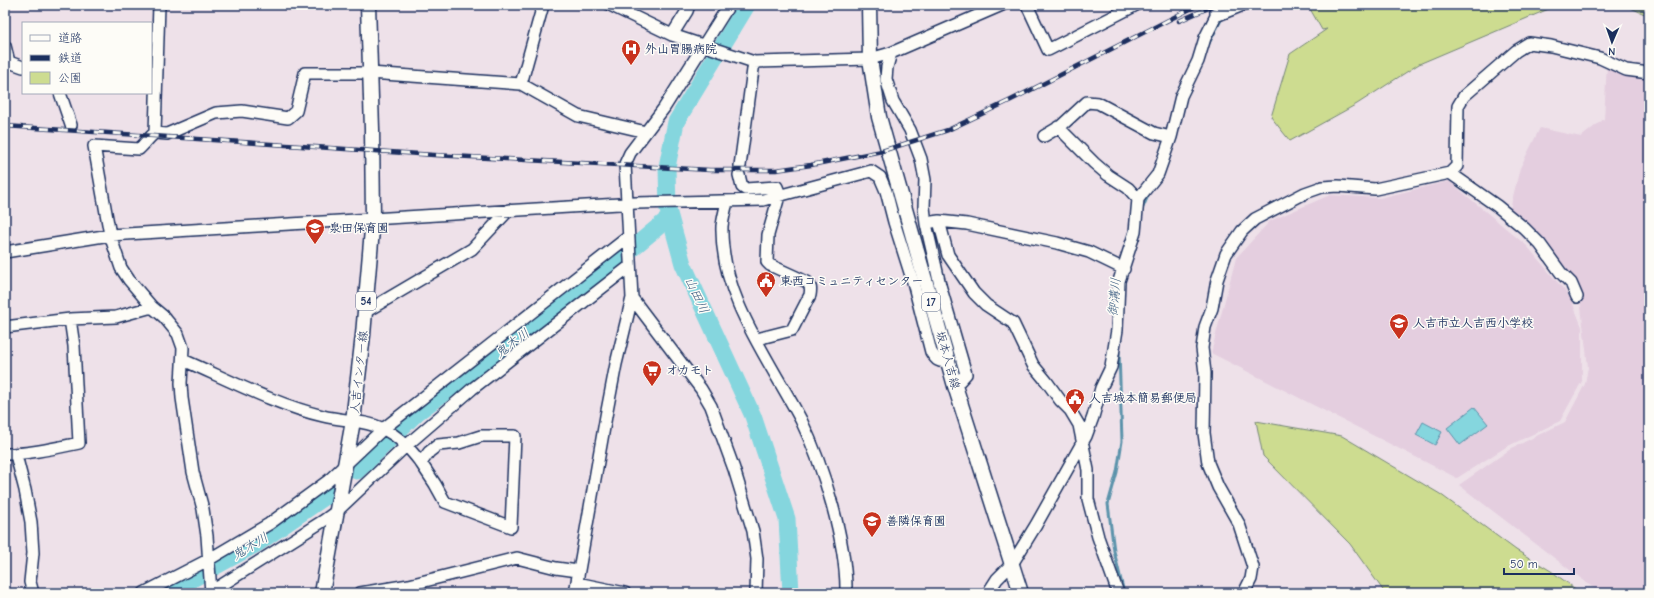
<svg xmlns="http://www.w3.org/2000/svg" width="1654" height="598" font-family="'Comic Neue','Klee One',sans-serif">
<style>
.built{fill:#e4cedf}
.green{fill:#cddc90;stroke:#748677}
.water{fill:#85d6de;stroke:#5b93ab}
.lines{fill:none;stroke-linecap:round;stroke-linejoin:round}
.stream{stroke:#5b93ab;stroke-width:3}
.river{stroke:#85d6de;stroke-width:17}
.minor-casing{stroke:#1b2f5e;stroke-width:14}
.major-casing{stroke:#1b2f5e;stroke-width:17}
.minor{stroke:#fdfcf7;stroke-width:11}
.major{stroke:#fdfcf7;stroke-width:14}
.rail-casing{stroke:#1b2f5e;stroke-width:4.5}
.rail{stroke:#fdfcf7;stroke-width:3;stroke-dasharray:9;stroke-linecap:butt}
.labels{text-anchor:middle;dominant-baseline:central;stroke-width:3;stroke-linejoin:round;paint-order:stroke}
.shield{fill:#fdfcf7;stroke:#5f6c8c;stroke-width:1}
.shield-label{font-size:11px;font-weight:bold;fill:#1b2f5e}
.poi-label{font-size:12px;font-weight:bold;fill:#1b2f5e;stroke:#fdfcf7;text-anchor:start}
.street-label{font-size:12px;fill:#1b2f5e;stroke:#fdfcf7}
.water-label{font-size:13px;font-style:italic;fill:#36597e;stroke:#fdfcf7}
</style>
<rect width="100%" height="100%" fill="#eee1e9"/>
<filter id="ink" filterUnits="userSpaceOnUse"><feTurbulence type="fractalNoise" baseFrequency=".025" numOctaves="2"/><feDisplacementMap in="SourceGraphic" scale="8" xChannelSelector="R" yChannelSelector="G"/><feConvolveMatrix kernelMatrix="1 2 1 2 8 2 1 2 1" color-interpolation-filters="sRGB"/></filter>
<g filter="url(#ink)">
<path class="built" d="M 1607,64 L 1649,81 L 1649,593 L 1600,593 L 1459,485 L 1512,448 L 1565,422 L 1585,384 L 1588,367 L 1579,290 L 1510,209 L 1520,168 L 1540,128 L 1581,137 L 1604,119 Z
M 1449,181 L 1527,246 L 1570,297 L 1582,327 L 1582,381 L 1560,421 L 1506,447 L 1457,478 L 1211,353 L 1236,258 L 1270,221 L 1330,195 L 1380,198 Z"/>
<path class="green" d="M 1312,5 L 1558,5 L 1419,64 L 1357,104 L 1290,141 L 1271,117 L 1290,54 L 1327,29 L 1322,30 L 1309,7 Z
M 1624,5 L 1649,5 L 1649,16 Z
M 1256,421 L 1342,436 L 1440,494 L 1516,550 L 1551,571 L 1581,593 L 1385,593 L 1350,544 L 1263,456 Z"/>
<path class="water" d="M 1474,407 L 1488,424 L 1460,445 L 1447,428 Z
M 1423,422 L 1442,432 L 1435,445 L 1416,435 Z"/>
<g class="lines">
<path class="stream" d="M 1207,47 L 1222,18
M 1141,212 L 1150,191
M 1119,352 L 1122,441 L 1117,472 L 1108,504 L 1114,551 L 1124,593"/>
<path class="river" d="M 747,5 L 676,122 L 667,167 L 668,210 L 683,264 L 753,416 L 787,519 L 791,593
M 357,471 L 418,412 L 575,296 L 670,217
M 167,593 L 258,543 L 329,494"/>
<defs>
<path id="minor" d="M 159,5 L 155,133 C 149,137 145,144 139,149 L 94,146 L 110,235 L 121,268 L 129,280 L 152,307 L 164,317 L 178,334 L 183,348 L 181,383 L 182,398 L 193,472 L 203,509 L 207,536 L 211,593
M 610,5 L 672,35 L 754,62 L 870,59 L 891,53 L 1002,5
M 1027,5 L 1048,50 L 1136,5
M 1216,16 L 1243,5
M 672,35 L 687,11 L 689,5
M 5,46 L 9,62 L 23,67
M 891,53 L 887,67 L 886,79 L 893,101 L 910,130 L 921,159 L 925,180 L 924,207 L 926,224 L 940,285 L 966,374 L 955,386
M 521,84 L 543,5
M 60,93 L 71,125
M 1058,127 L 1094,163 L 1108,175 L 1128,188 L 1138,199
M 155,133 L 167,134 L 216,113 L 242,111 L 288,118 L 296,111 L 305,73 L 370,73 L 521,84 L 578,116 L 646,132
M 1044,136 L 1061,126 L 1087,102 L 1098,103 L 1154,133 L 1171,137
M 740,166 L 754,62
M 1450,173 L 1497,206 L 1524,228 L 1540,244 L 1561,273 L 1571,283 L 1577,297
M 739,175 L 742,187 L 745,189 L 777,187 L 779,192 L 779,196 L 768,235 L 767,262 L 770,265 L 807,282 C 811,286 811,289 810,295 L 792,330 L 757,339
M 727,202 C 725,210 723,218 722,226 C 720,297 770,360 801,420 C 823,465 847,543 846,593
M 939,221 L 948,255 L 974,293 L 986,305 L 1013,323 L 1033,365 L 1047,382 L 1060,400 L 1070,410 L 1079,425 L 1088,470 L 1088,499 L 1098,537 L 1118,593
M 932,222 L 939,221 L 967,224 L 1057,243 L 1089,252 L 1124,269
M 5,252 L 110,235 L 636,203 L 763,200 L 871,171 L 880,177 L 886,191 L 894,222 L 913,282 L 931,352 C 936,360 939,363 948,361
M 632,298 L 701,389 L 711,406 L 734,469 L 753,531 L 757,559 L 756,593
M 365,312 L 472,249 L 509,210
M 5,327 L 70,319
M 183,360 C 227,379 276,405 323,416 C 343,421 365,420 383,429 C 399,436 410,449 421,463 L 429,452 L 438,445 L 459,443 L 481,436 L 515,436 L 511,527 L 445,502 L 435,484 L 421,463
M 5,454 C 30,454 55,448 79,443 L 74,346 L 70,319 L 116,317 L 152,307
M 17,454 L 17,459 L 25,490 L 31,522 L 33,553 L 30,582 L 33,593
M 577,583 L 625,593
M 144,593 L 208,560 L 269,524 L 328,481 L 383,429 L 628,237
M 209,593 L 323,521 L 337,511 L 407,445 L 472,389 L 630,266
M 360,593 L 409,585 L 517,558 L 556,568 L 578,571
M 575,593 L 606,416 L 616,364 L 632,298 L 625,164 L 630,153 L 664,108 L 729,5
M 988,593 L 997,579 L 1012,564 L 1036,525 L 1086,436 L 1093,417 L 1101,388 L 1111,367 L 1117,330 L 1119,281 L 1135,232 L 1138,199 L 1158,174 L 1171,137 L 1181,96 L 1198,61 L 1205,38 L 1216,16 L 1216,5
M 1244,593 L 1251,579 L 1253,567 L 1239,524 L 1218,487 L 1208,463 L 1204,433 L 1205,373 L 1202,348 L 1205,327 L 1212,308 L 1217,280 L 1226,254 L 1242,231 L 1255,219 L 1305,193 L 1322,187 L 1338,186 L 1375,189 L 1450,173 L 1457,166 L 1458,106 L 1464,96 L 1516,51 L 1529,43 L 1551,46 L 1600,58 L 1626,70 L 1649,73"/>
<path id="major" d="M 869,5 L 870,59 L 879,117 L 955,386 L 1021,593
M 322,593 L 353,421 L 363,335 L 373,218 L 372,129 L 368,5"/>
</defs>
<use href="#minor" class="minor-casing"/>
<use href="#major" class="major-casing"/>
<use href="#minor" class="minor"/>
<use href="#major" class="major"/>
<defs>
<path id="rail" d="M 1179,21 L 1215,5
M 5,126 L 434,155 L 710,170 L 776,170 L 811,165 L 882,151 L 948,130 L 1011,100 L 1198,5"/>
</defs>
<use href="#rail" class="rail-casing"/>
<use href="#rail" class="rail"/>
</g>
</g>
<defs>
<symbol id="hospital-pin" viewBox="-11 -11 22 30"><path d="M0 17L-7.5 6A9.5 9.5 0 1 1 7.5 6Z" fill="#c8321e" stroke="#fdfcf7"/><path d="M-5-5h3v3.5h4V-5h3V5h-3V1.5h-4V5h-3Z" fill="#fff"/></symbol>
<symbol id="school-pin" viewBox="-11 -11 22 30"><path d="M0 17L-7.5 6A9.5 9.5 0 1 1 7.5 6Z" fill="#c8321e" stroke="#fdfcf7"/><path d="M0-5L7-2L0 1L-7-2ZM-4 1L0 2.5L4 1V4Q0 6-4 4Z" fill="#fff"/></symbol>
<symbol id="civic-pin" viewBox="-11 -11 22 30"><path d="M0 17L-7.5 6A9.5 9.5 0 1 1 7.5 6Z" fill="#c8321e" stroke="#fdfcf7"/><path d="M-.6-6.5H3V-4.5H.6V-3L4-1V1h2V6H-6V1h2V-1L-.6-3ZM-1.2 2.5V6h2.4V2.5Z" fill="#fff"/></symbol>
<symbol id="supermarket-pin" viewBox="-11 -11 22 30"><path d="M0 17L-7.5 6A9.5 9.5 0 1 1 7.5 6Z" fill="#c8321e" stroke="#fdfcf7"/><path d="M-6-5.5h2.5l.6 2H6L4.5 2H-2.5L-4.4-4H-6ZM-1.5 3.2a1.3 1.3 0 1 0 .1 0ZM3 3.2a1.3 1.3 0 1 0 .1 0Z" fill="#fff"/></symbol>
</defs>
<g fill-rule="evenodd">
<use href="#hospital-pin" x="620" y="38" width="22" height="30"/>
<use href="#school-pin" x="304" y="217" width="22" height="30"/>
<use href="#civic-pin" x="755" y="270" width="22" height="30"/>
<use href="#school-pin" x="1388" y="312" width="22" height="30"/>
<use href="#supermarket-pin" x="641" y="359" width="22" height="30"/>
<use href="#civic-pin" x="1064" y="387" width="22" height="30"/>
<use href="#school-pin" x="861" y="510" width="22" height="30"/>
</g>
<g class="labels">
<g class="shield">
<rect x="356" y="292" width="20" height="18" rx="3"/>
<rect x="922" y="293" width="18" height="18" rx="3"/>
</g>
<g class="shield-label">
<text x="366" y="301">54</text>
<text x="931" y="302">17</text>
</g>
<g class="poi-label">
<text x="645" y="49">外山胃腸病院</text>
<text x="329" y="228">泉田保育園</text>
<text x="780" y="281">東西コミュニティセンター</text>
<text x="1413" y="323">人吉市立人吉西小学校</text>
<text x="666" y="370">オカモト</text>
<text x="1089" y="398">人吉城本簡易郵便局</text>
<text x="886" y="521">善隣保育園</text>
</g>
<g class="street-label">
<text transform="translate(948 360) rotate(74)">坂本人吉線</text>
<text transform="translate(359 372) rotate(-84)">人吉インター線</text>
</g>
<g class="water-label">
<text transform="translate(697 295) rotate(65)">山田川</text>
<text transform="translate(1114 297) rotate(-85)">御溝川</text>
<text transform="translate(512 343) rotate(-37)">鬼木川</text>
<text transform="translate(250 546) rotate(-31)">鬼木川</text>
</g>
</g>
<rect width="1654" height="598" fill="none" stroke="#fdfcf7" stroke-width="20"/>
<rect x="10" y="10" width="1634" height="578" fill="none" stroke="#1b2f5e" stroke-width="1.5" filter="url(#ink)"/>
<rect x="22" y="22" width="130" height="72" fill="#fdfcf7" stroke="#a3aaba"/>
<rect x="30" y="35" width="20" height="6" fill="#fdfcf7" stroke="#a3aaba"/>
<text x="58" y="42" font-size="12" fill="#1b2f5e">道路</text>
<rect x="30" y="55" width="20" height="6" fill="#1b2f5e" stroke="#a3aaba"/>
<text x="58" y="62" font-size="12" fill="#1b2f5e">鉄道</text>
<rect x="30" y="72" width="20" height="12" fill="#cddc90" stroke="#a3aaba"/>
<text x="58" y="82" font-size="12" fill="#1b2f5e">公園</text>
<g transform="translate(1612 42) rotate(182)" stroke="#fdfcf7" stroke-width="3" paint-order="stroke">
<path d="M0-3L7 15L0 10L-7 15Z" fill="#1b2f5e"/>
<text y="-6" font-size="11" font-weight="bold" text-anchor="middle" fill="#1b2f5e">N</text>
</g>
<path d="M1504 568v6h70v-6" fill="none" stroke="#1b2f5e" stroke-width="2"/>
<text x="1510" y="568" font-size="12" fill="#1b2f5e" stroke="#fdfcf7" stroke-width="3" paint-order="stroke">50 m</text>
</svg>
